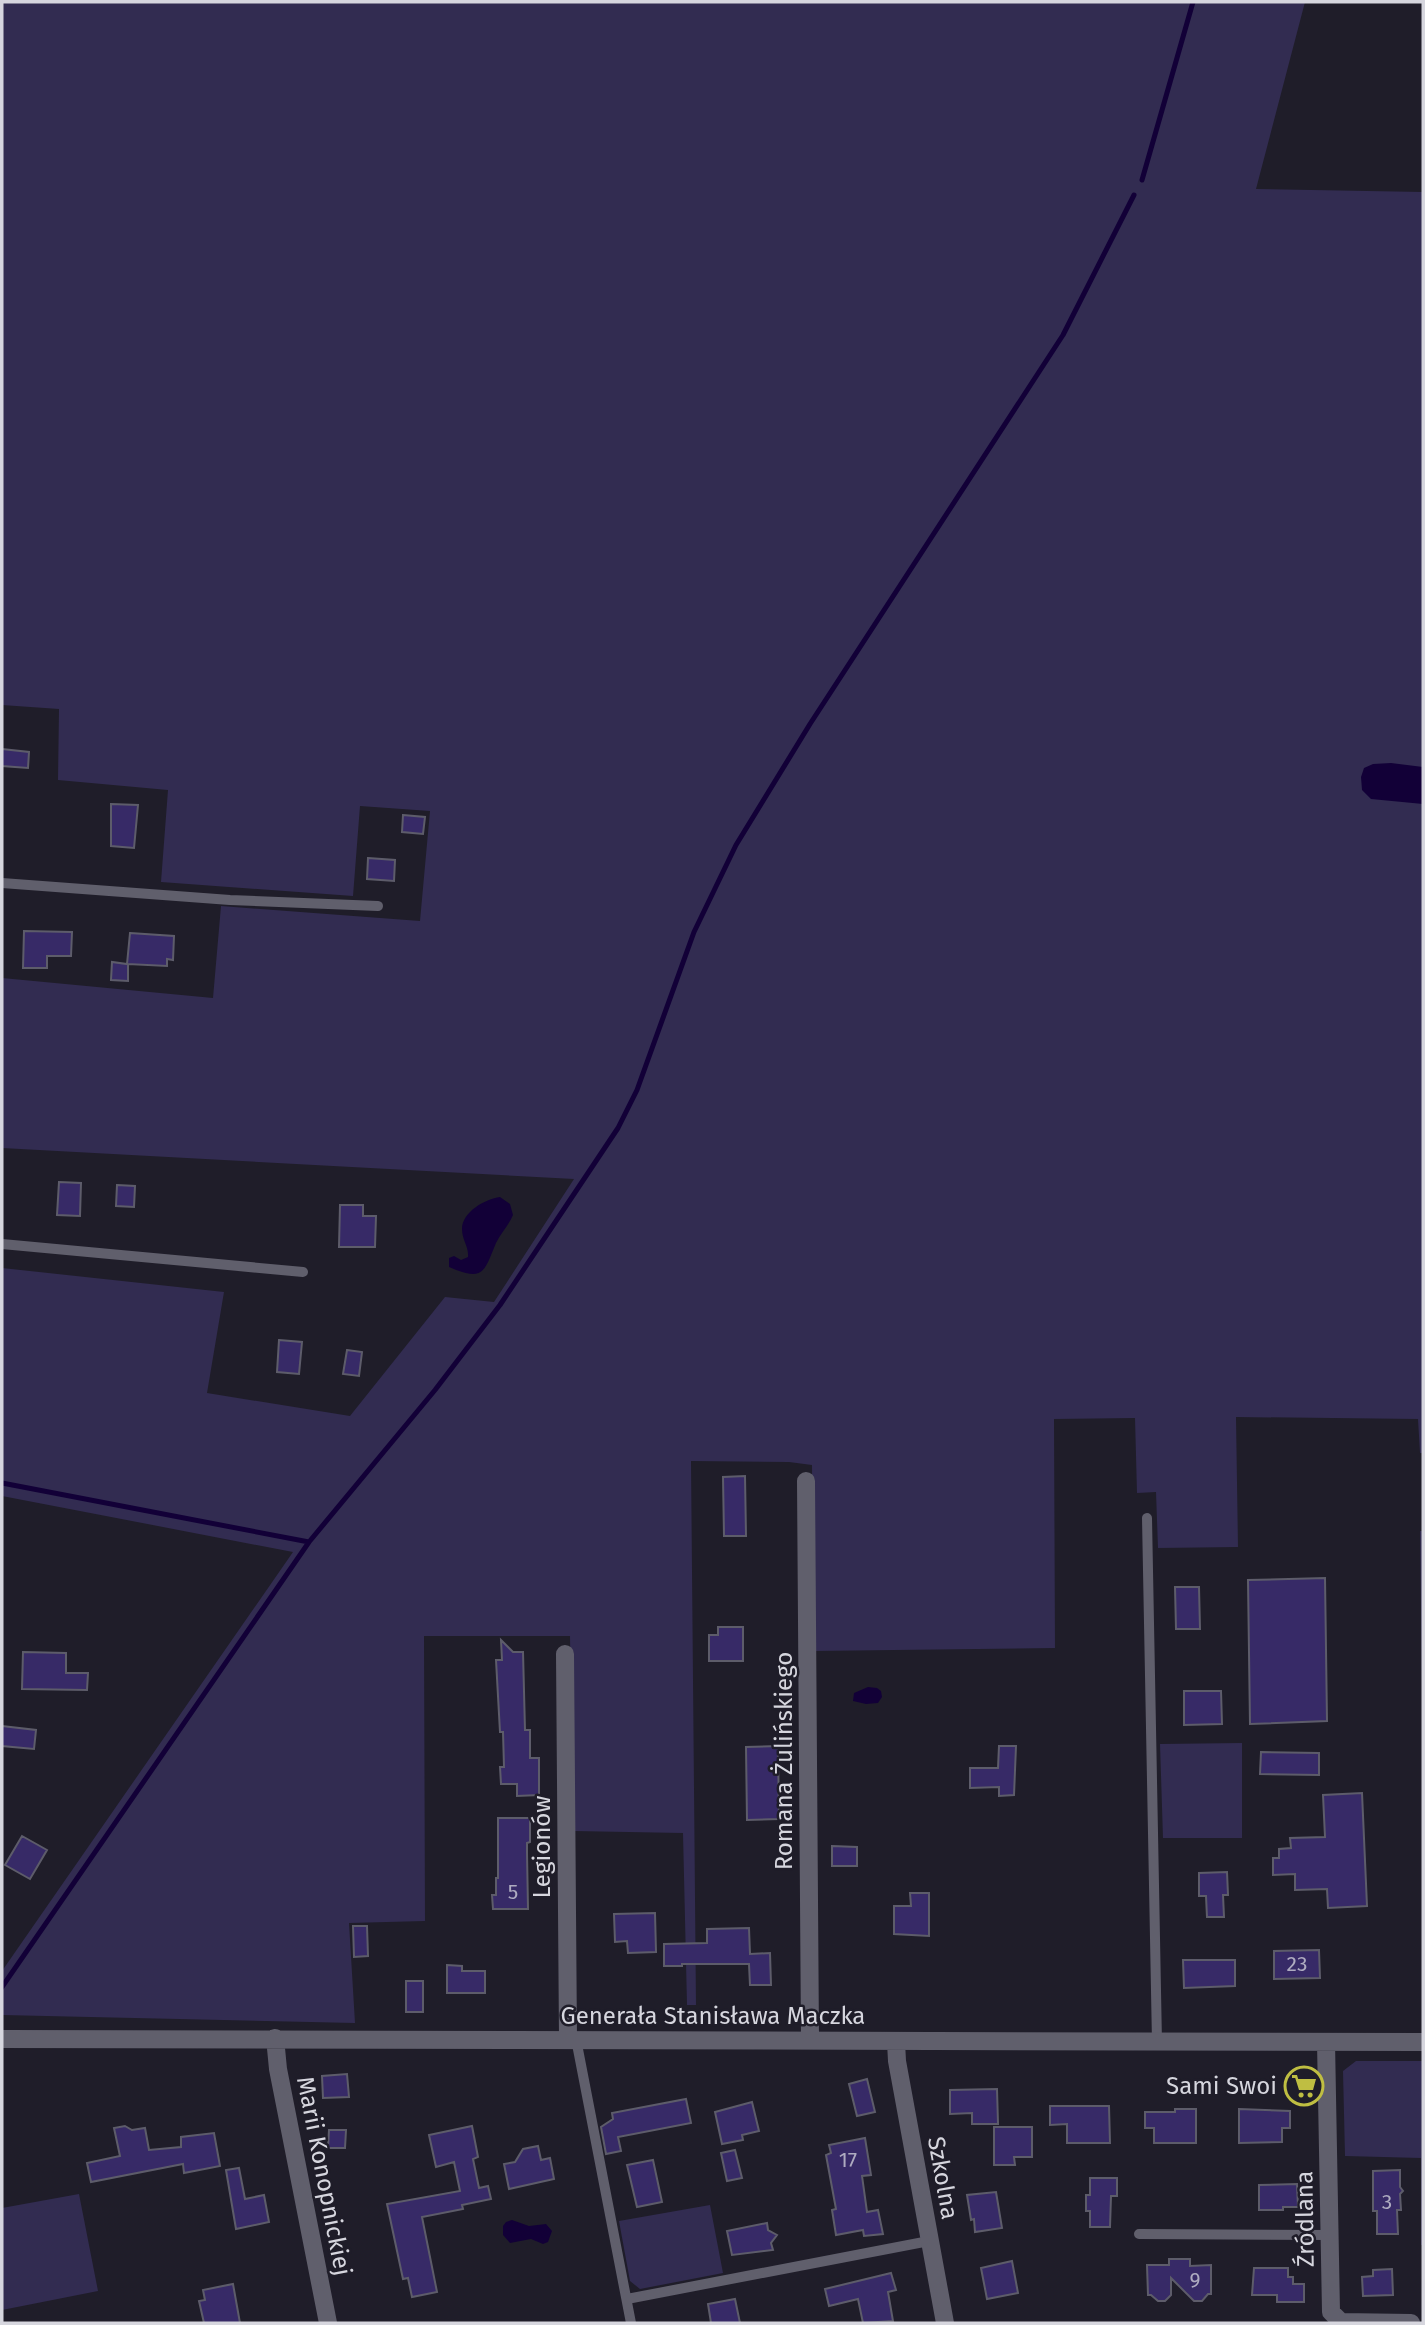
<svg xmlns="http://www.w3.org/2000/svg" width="1425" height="2325" font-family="'Fira Sans',sans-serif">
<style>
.green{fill:#322c51}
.water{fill:#120037}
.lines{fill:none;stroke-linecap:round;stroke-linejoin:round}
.stream{stroke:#120037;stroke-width:5}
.building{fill:#372a67;stroke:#5d5c6a;stroke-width:2}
.service{stroke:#605f6c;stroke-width:10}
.minor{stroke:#605f6c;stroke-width:18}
.labels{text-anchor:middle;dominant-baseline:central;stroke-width:5;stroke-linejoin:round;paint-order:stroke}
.number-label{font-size:21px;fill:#aeabc0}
.street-label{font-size:24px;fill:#d6d6de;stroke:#1f1d29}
.poi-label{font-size:24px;fill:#d6d6de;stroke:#1f1d29;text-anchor:end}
</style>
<rect width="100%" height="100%" fill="#1f1d29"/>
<path class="green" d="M 2,2 L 1305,2 L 1256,189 L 1423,192 L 1423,1453 L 1420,1453 L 1418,1419 L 1236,1417 L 1238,1547 L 1158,1548 L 1156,1492 L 1137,1493 L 1135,1418 L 1054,1419 L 1055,1648 L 813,1651 L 812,1465 L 789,1462 L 691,1461 L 696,2005 L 687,2005 L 683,1833 L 573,1831 L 570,1636 L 424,1636 L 425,1921 L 349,1923 L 355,2023 L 2,2015 L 2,1971 L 293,1552 L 2,1496 L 2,1268 L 224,1292 L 207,1393 L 350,1416 L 445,1297 L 494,1302 L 574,1179 L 2,1148 L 2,978 L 213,998 L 221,906 L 420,921 L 430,811 L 360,806 L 353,896 L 161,882 L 168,790 L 58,780 L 59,709 L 2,705 Z
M 1420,1531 L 1423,1531 L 1423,1763 Z
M 1242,1743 L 1242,1838 L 1163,1838 L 1160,1744 Z
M 1356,2061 L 1423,2061 L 1423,2245 L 1421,2245 L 1421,2158 L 1345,2156 L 1343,2071 Z
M 79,2194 L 98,2291 L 2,2310 L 2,2208 Z
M 710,2205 L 723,2273 L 640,2289 L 630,2281 L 619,2221 Z"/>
<path class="water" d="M 1391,763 L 1423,767 L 1423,804 L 1371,799 L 1362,790 L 1361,777 L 1364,768 L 1373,764 Z
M 500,1197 L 510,1204 L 513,1215 C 509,1225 501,1233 496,1243 C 484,1272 484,1282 449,1267 L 449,1258 L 454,1256 L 461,1260 L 468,1257 C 469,1247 462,1240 462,1229 C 462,1212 485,1199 500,1197 Z
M 868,1687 L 877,1688 L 881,1691 L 882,1697 L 878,1703 L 866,1704 L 853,1701 L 854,1693 Z
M 512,2220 L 529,2226 L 546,2224 L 552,2231 L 548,2242 L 543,2244 L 531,2239 L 510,2243 L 503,2235 L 503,2226 L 506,2222 Z"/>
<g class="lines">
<path class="stream" d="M 1142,180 L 1193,2
M 2,1483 L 309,1542
M 2,1987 L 309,1542 L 435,1390 L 500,1305 L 618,1128 L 637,1090 L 694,932 L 736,845 L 810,724 L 1063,335 L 1134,195"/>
</g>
<path class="building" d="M 2,749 L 29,752 L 28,768 L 2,766 Z
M 111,804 L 138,805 L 134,848 L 111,846 Z
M 403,815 L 425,817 L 423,834 L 402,832 Z
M 368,858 L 395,860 L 394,881 L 367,879 Z
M 24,931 L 72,932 L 71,956 L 47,956 L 47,968 L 23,968 Z
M 130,933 L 174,936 L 173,960 L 167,959 L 167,966 L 128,964 L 128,981 L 111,980 L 112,962 L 127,964 Z
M 59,1182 L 81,1183 L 80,1216 L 57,1215 Z
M 117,1185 L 135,1186 L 134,1207 L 116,1206 Z
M 340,1205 L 363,1205 L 363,1216 L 376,1216 L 375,1247 L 339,1247 Z
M 279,1340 L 302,1342 L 299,1374 L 277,1372 Z
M 347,1350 L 362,1352 L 359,1376 L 343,1374 Z
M 745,1476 L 746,1536 L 724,1536 L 723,1477 Z
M 1325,1578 L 1327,1721 L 1250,1724 L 1248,1580 Z
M 1175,1587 L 1199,1587 L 1200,1629 L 1176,1629 Z
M 718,1627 L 743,1627 L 743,1661 L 709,1661 L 709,1635 L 718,1635 Z
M 501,1640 L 513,1652 L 523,1652 L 525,1730 L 530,1730 L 530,1758 L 539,1758 L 539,1795 L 517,1796 L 517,1784 L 501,1784 L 500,1767 L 504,1767 L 503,1732 L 500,1732 L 496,1660 L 502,1660 Z
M 23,1652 L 66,1653 L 66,1673 L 88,1673 L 87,1690 L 22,1689 Z
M 1184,1691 L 1221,1691 L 1222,1724 L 1184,1725 Z
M 2,1726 L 36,1730 L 34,1749 L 2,1746 Z
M 778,1746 L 779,1819 L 747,1820 L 746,1747 Z
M 999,1746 L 1016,1746 L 1014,1795 L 999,1796 L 999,1787 L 970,1788 L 970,1768 L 998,1768 Z
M 1261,1752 L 1319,1753 L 1319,1775 L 1260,1774 Z
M 1362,1793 L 1367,1906 L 1328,1908 L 1327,1889 L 1295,1890 L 1295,1874 L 1273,1875 L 1273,1858 L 1279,1858 L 1279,1849 L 1291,1848 L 1290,1838 L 1325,1837 L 1323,1795 Z
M 498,1818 L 530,1818 L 530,1842 L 527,1843 L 527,1853 L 528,1909 L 493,1909 L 492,1895 L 496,1895 L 496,1878 L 498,1878 Z
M 22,1836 L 47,1850 L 30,1879 L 5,1865 Z
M 832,1846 L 857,1847 L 857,1866 L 832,1866 Z
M 1227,1872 L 1228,1895 L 1223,1895 L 1224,1917 L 1207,1917 L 1206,1896 L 1199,1896 L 1199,1873 Z
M 910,1893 L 929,1893 L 929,1936 L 894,1934 L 894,1906 L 911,1906 Z
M 655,1913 L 656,1952 L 628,1953 L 627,1941 L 615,1942 L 614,1914 Z
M 353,1926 L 367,1926 L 368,1956 L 354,1957 Z
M 749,1928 L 750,1954 L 770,1953 L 771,1985 L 750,1985 L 749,1964 L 682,1964 L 682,1966 L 664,1966 L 664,1944 L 707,1943 L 707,1929 Z
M 1319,1950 L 1320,1978 L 1274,1979 L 1274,1951 Z
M 1183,1960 L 1235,1960 L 1235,1986 L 1184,1988 Z
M 447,1965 L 462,1966 L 462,1971 L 485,1971 L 485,1993 L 447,1993 Z
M 406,1981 L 423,1981 L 423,2012 L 406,2012 Z
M 347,2074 L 349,2097 L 323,2098 L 322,2076 Z
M 1315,2077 L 1316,2094 L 1293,2095 L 1293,2078 Z
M 867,2079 L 875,2112 L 857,2116 L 849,2084 Z
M 997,2089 L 998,2124 L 972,2124 L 972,2113 L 950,2114 L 950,2090 Z
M 686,2099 L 691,2123 L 618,2137 L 621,2151 L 606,2154 L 601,2127 L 613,2119 L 612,2113 Z
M 752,2102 L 759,2131 L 742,2135 L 743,2140 L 722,2144 L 715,2112 Z
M 1050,2106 L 1109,2106 L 1110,2143 L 1067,2143 L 1067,2124 L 1050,2125 Z
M 1175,2109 L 1196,2109 L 1196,2143 L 1154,2143 L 1154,2128 L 1145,2128 L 1145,2112 L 1175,2112 Z
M 1239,2109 L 1290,2111 L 1290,2128 L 1282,2128 L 1282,2142 L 1239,2143 Z
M 125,2126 L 132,2130 L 145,2128 L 149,2150 L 181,2147 L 181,2137 L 214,2133 L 220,2166 L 184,2173 L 183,2164 L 91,2182 L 87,2163 L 120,2156 L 114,2128 Z
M 472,2126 L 478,2157 L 473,2159 L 479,2188 L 488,2186 L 491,2199 L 462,2205 L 463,2209 L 422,2217 L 437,2292 L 412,2297 L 408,2278 L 403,2279 L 387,2204 L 460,2191 L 454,2162 L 436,2167 L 429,2135 Z
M 994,2127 L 1032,2127 L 1032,2157 L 1014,2157 L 1015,2165 L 994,2165 Z
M 329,2130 L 346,2130 L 345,2148 L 328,2148 Z
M 865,2138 L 871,2175 L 862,2176 L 867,2212 L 878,2210 L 883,2234 L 864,2236 L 863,2230 L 836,2235 L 832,2210 L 836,2209 L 826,2155 L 831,2153 L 829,2145 Z
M 538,2146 L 541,2160 L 550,2158 L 554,2179 L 509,2189 L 504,2164 L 515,2162 L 523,2149 Z
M 735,2150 L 742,2178 L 727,2181 L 721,2153 Z
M 653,2160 L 662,2202 L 637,2207 L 627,2165 Z
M 239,2168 L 245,2199 L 264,2195 L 269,2222 L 236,2229 L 226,2170 Z
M 1400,2170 L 1400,2187 L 1403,2191 L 1400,2194 L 1401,2210 L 1397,2210 L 1398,2234 L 1377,2234 L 1377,2211 L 1373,2211 L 1373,2171 Z
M 1090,2178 L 1117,2178 L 1117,2196 L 1111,2196 L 1110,2227 L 1090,2227 L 1090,2211 L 1086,2211 L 1086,2195 L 1090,2195 Z
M 1297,2184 L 1298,2207 L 1283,2207 L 1283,2210 L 1259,2210 L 1259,2185 Z
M 996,2192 L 1002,2228 L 975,2232 L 974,2219 L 971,2220 L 967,2195 Z
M 767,2223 L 768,2230 L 777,2235 L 771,2243 L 773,2250 L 732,2255 L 727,2231 Z
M 1169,2259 L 1190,2259 L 1190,2266 L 1211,2265 L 1211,2294 L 1208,2294 L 1202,2301 L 1194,2301 L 1171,2278 L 1171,2295 L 1165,2301 L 1158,2301 L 1151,2295 L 1148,2295 L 1147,2265 L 1169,2265 Z
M 1012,2261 L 1018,2293 L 987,2299 L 981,2268 Z
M 1254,2268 L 1288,2268 L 1288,2277 L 1293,2277 L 1293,2284 L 1304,2284 L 1304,2302 L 1277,2302 L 1277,2295 L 1252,2295 Z
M 1392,2269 L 1393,2295 L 1363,2296 L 1362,2277 L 1373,2276 L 1373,2270 Z
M 891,2273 L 896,2290 L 888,2292 L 893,2321 L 863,2323 L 858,2299 L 829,2306 L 825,2289 Z
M 233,2284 L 240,2323 L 204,2323 L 199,2301 L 205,2300 L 203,2290 Z
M 735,2299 L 740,2323 L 711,2323 L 708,2304 Z"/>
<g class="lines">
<path class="service" d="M 2,883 L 230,900 L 378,906
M 2,1244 L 303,1272
M 1147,1518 L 1157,2043
M 576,2039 L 631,2323
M 1139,2234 L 1330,2235
M 627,2299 L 929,2241"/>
<path class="minor" d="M 806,1481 L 810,2040
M 565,1654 L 568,2039
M 275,2038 L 278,2069 L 328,2323
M 2,2039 L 1423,2042
M 896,2042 L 897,2061 L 945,2323
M 1326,2042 L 1331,2312 L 1341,2322 L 1411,2323"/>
</g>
<defs>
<symbol id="supermarket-ring" viewBox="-11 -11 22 22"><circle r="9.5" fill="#1f1d29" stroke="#bfbe42" stroke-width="1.5"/><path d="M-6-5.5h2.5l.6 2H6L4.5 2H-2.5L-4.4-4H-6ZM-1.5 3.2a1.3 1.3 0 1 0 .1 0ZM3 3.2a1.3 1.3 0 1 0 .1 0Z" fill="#bfbe42"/></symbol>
</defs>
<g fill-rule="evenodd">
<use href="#supermarket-ring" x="1282" y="2064" width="44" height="44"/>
</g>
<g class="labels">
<g class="number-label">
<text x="513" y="1892">5</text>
<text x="1297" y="1964">23</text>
<text x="848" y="2160">17</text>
<text x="1387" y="2202">3</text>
<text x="1195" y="2280">9</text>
</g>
<g class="street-label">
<text transform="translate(784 1761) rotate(-90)">Romana Żulińskiego</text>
<text transform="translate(542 1847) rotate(-90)">Legionów</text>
<text x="713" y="2016">Generała Stanisława Maczka</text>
<text transform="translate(324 2176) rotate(79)">Marii Konopnickiej</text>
<text transform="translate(943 2178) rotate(80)">Szkolna</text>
<text transform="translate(1305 2219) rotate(-91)">Źródlana</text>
</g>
<g class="poi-label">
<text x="1277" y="2086">Sami Swoi</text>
</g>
</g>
<rect width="1425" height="2325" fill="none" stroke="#d6d6de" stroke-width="7"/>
</svg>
